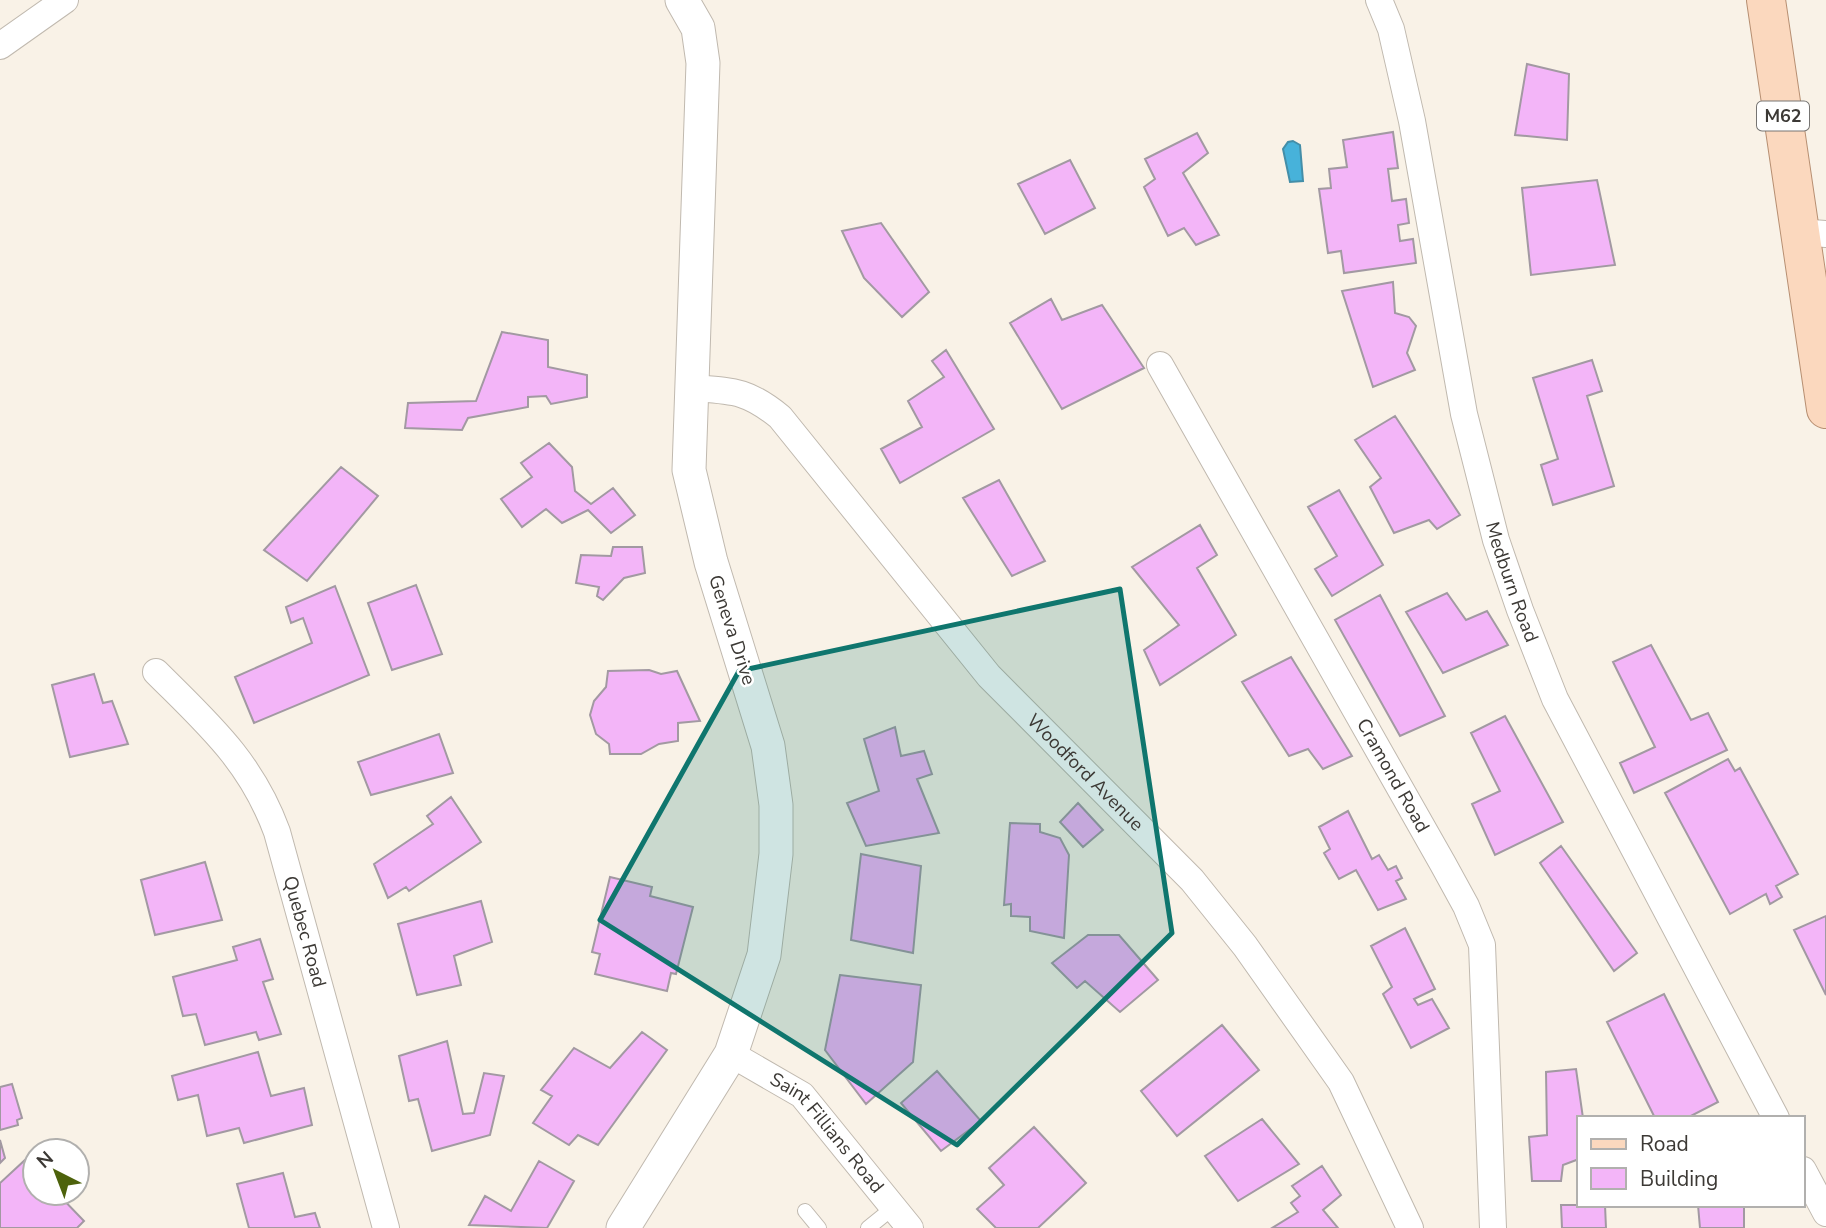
<svg xmlns="http://www.w3.org/2000/svg" width="1826" height="1228" font-family="'Nunito Sans',sans-serif">
<style>
.water{fill:#47b2da;stroke:#448ea8;stroke-width:2}
.building{fill:#f3b5f8;stroke:#a299a2;stroke-width:2}
.lines{fill:none;stroke-linecap:round;stroke-linejoin:round}
.service-casing{stroke:#c0b9af;stroke-width:16}
.minor-casing{stroke:#c0b9af;stroke-width:28}
.tertiary-casing{stroke:#c0b9af;stroke-width:35}
.primary-casing{stroke:#b78f72;stroke-width:40}
.service{stroke:#fff;stroke-width:14}
.minor{stroke:#fff;stroke-width:26}
.tertiary{stroke:#fff;stroke-width:33}
.primary{stroke:#fbd8be;stroke-width:38}
.marked{fill:#0f766e;fill-opacity:0.2;stroke:#0f766e;stroke-width:5;stroke-linejoin:round}
.labels{text-anchor:middle;dominant-baseline:central;stroke-width:5;stroke-linejoin:round;paint-order:stroke}
.shield{fill:#fff;stroke:#767472;stroke-width:2}
.shield-label{font-size:18px;font-weight:bold;fill:#3c3935}
.street-label{font-size:19px;fill:#3c3935;stroke:#fff}
</style>
<rect width="100%" height="100%" fill="#f9f2e7"/>
<path class="water" d="M 1293,141 L 1300,145 L 1303,181 L 1290,182 L 1283,149 L 1288,142 Z"/>
<path class="building" d="M 1527,64 L 1569,74 L 1567,140 L 1515,135 Z
M 1393,132 L 1398,168 L 1388,169 L 1392,201 L 1406,199 L 1409,223 L 1398,225 L 1400,241 L 1413,239 L 1416,263 L 1344,273 L 1341,251 L 1328,253 L 1319,189 L 1331,188 L 1329,169 L 1347,167 L 1343,140 Z
M 1197,133 L 1208,153 L 1183,173 L 1219,235 L 1196,245 L 1184,228 L 1168,236 L 1144,187 L 1155,179 L 1145,159 Z
M 1070,160 L 1095,208 L 1045,234 L 1018,184 Z
M 1597,180 L 1615,265 L 1531,275 L 1522,188 Z
M 881,223 L 929,292 L 902,317 L 864,278 L 842,231 Z
M 1393,282 L 1395,313 L 1409,317 L 1416,326 L 1407,353 L 1415,370 L 1373,387 L 1342,291 Z
M 1051,299 L 1062,320 L 1102,305 L 1144,368 L 1062,409 L 1010,323 Z
M 502,332 L 548,340 L 548,367 L 587,375 L 587,397 L 551,404 L 546,396 L 528,397 L 528,407 L 468,418 L 462,430 L 405,428 L 408,403 L 476,401 Z
M 946,350 L 994,429 L 900,483 L 881,449 L 922,427 L 908,401 L 944,377 L 932,361 Z
M 1592,360 L 1602,391 L 1587,396 L 1614,486 L 1553,505 L 1541,465 L 1558,459 L 1533,378 Z
M 1395,416 L 1460,515 L 1437,529 L 1429,520 L 1394,533 L 1370,487 L 1381,478 L 1355,440 Z
M 549,443 L 572,467 L 575,491 L 591,504 L 613,488 L 635,515 L 611,533 L 588,510 L 562,523 L 546,509 L 522,527 L 501,499 L 532,477 L 521,463 Z
M 341,467 L 378,496 L 307,581 L 264,550 Z
M 999,480 L 1045,561 L 1012,576 L 963,498 Z
M 1339,490 L 1383,565 L 1332,596 L 1315,569 L 1337,556 L 1308,507 Z
M 1200,525 L 1217,555 L 1197,568 L 1236,635 L 1160,685 L 1144,650 L 1179,625 L 1132,567 Z
M 613,547 L 642,547 L 645,573 L 624,578 L 603,600 L 597,596 L 599,587 L 576,583 L 581,555 L 611,556 Z
M 416,585 L 442,654 L 392,670 L 368,603 Z
M 335,586 L 369,675 L 254,723 L 235,677 L 312,643 L 303,618 L 291,623 L 286,607 Z
M 1447,593 L 1466,620 L 1487,611 L 1508,645 L 1443,673 L 1406,612 Z
M 1380,595 L 1445,716 L 1400,736 L 1335,620 Z
M 1651,645 L 1691,720 L 1708,713 L 1727,750 L 1634,793 L 1620,763 L 1655,747 L 1613,662 Z
M 1291,657 L 1352,756 L 1323,769 L 1308,749 L 1289,756 L 1242,682 Z
M 649,670 L 661,674 L 677,671 L 700,721 L 678,723 L 678,741 L 659,744 L 641,754 L 610,754 L 609,744 L 596,734 L 590,715 L 594,701 L 606,687 L 608,671 Z
M 94,674 L 103,703 L 112,701 L 128,744 L 70,757 L 52,685 Z
M 1505,716 L 1563,822 L 1495,855 L 1472,804 L 1500,791 L 1471,733 Z
M 895,727 L 901,756 L 924,751 L 932,774 L 917,779 L 939,833 L 866,846 L 847,803 L 879,791 L 864,739 Z
M 439,734 L 453,773 L 371,795 L 358,762 Z
M 1728,759 L 1735,771 L 1740,768 L 1798,874 L 1776,886 L 1782,897 L 1770,904 L 1766,894 L 1730,914 L 1665,793 Z
M 451,797 L 481,842 L 409,891 L 406,887 L 388,898 L 374,864 L 433,824 L 427,816 Z
M 1078,803 L 1103,830 L 1083,847 L 1060,822 Z
M 1348,811 L 1372,859 L 1379,855 L 1388,870 L 1396,866 L 1402,878 L 1396,881 L 1406,899 L 1378,910 L 1356,870 L 1339,879 L 1324,853 L 1330,849 L 1319,827 Z
M 1010,823 L 1040,824 L 1040,832 L 1060,838 L 1069,855 L 1064,938 L 1030,931 L 1030,917 L 1011,916 L 1011,904 L 1004,905 Z
M 1561,846 L 1637,953 L 1614,971 L 1540,863 Z
M 861,854 L 921,866 L 913,953 L 851,940 Z
M 205,862 L 222,920 L 155,935 L 141,880 Z
M 610,877 L 652,887 L 650,896 L 693,907 L 676,974 L 671,973 L 667,991 L 595,974 L 600,954 L 592,952 Z
M 481,901 L 492,942 L 454,956 L 461,985 L 417,995 L 398,924 Z
M 1826,916 L 1826,995 L 1794,930 Z
M 1405,928 L 1435,989 L 1414,999 L 1418,1005 L 1432,999 L 1449,1028 L 1411,1048 L 1383,994 L 1392,987 L 1371,946 Z
M 1088,935 L 1119,935 L 1158,980 L 1120,1012 L 1085,981 L 1077,988 L 1052,963 Z
M 260,939 L 273,979 L 263,982 L 281,1034 L 259,1040 L 256,1032 L 205,1045 L 196,1014 L 183,1016 L 173,977 L 237,960 L 233,947 Z
M 840,975 L 921,985 L 913,1062 L 866,1104 L 825,1050 Z
M 1664,994 L 1718,1102 L 1687,1118 L 1655,1118 L 1607,1022 Z
M 1222,1025 L 1259,1070 L 1177,1136 L 1141,1091 Z
M 642,1032 L 667,1050 L 598,1145 L 578,1135 L 569,1145 L 533,1123 L 552,1096 L 541,1090 L 574,1048 L 610,1068 Z
M 447,1041 L 463,1114 L 474,1113 L 484,1073 L 504,1076 L 490,1135 L 432,1151 L 418,1099 L 409,1101 L 399,1056 Z
M 258,1052 L 271,1096 L 304,1088 L 312,1125 L 244,1143 L 239,1128 L 207,1136 L 198,1095 L 178,1100 L 172,1076 Z
M 1576,1069 L 1583,1118 L 1579,1118 L 1579,1159 L 1563,1165 L 1561,1181 L 1532,1181 L 1529,1137 L 1547,1135 L 1546,1072 Z
M 937,1071 L 981,1121 L 941,1151 L 901,1103 Z
M 12,1084 L 22,1118 L 17,1120 L 18,1125 L 0,1130 L 0,1087 Z
M 1262,1119 L 1299,1164 L 1238,1201 L 1205,1156 Z
M 1034,1127 L 1086,1183 L 1038,1228 L 996,1228 L 977,1209 L 1004,1185 L 989,1168 Z
M 0,1140 L 5,1158 L 0,1163 Z
M 25,1160 L 35,1170 L 35,1193 L 57,1193 L 84,1221 L 77,1228 L 0,1228 L 0,1183 Z
M 539,1161 L 574,1181 L 547,1228 L 469,1225 L 485,1196 L 511,1211 Z
M 1322,1166 L 1341,1195 L 1323,1210 L 1338,1228 L 1272,1228 L 1298,1212 L 1291,1203 L 1300,1196 L 1292,1186 Z
M 283,1173 L 295,1217 L 315,1213 L 320,1228 L 249,1228 L 237,1184 Z
M 1561,1205 L 1605,1205 L 1606,1228 L 1562,1228 Z
M 1698,1205 L 1744,1205 L 1744,1228 L 1700,1228 Z"/>
<g class="lines">
<defs>
<path id="service" d="M 805,1211 L 819,1228
M 868,1228 L 894,1207"/>
<g id="minor">
<path id="s1" d="M 1379,0 L 1391,29 L 1412,121 L 1464,414 L 1496,540 L 1520,610 L 1555,699 L 1776,1118"/>
<path d="M 0,46 L 65,0"/>
<path d="M 1799,232 L 1826,234"/>
<path id="s2" d="M 1160,365 L 1443,864 L 1466,906 L 1482,945 L 1493,1228"/>
<path id="s3" d="M 692,388 C 733,391 747,390 780,417 L 989,676 L 1192,880 L 1245,946 L 1341,1082 L 1410,1228"/>
<path id="s4" d="M 156,672 C 208,724 251,761 277,832 L 386,1228"/>
<path id="s5" d="M 731,1054 L 802,1095 L 910,1228"/>
<path d="M 1803,1170 L 1826,1213"/>
</g>
<path id="tertiary" d="M 623,1228 L 731,1054 L 764,955 L 776,854 L 776,805 L 768,746 L 711,562 L 689,470 L 703,63 L 698,28 L 682,0"/>
<path id="primary" d="M 1766,0 L 1826,409"/>
</defs>
<use href="#service" class="service-casing"/>
<use href="#minor" class="minor-casing"/>
<use href="#tertiary" class="tertiary-casing"/>
<use href="#primary" class="primary-casing"/>
<use href="#service" class="service"/>
<use href="#minor" class="minor"/>
<use href="#tertiary" class="tertiary"/>
<use href="#primary" class="primary"/>
</g>
<path class="marked" d="M 1120,589 L 1172,933 L 957,1145 L 600,920 L 739,671 Z"/>
<g class="labels">
<rect class="shield" x="1757" y="101.5" width="52" height="29" rx="5"/>
<g class="shield-label">
<text x="1783" y="116">M62</text>
</g>
<g class="street-label">
<text stroke="none"><textPath href="#s1" startOffset="598">Medburn Road</textPath></text>
<text transform="translate(732 630) rotate(72)">Geneva Drive</text>
<text stroke="none"><textPath href="#s3" startOffset="564">Woodford Avenue</textPath></text>
<text stroke="none"><textPath href="#s2" startOffset="472">Cramond Road</textPath></text>
<text stroke="none"><textPath href="#s4" startOffset="306">Quebec Road</textPath></text>
<text stroke="none"><textPath href="#s5" startOffset="126">Saint Fillians Road</textPath></text>
</g>
</g>
<rect x="1577" y="1116" width="228" height="91" fill="#ffffff" stroke="#b1b0ae" stroke-width="2"/>
<rect x="1591" y="1139" width="35" height="10" fill="#fbd8be" stroke="#b1b0ae" stroke-width="2"/>
<text x="1640" y="1151" font-size="21" fill="#3c3935">Road</text>
<rect x="1591" y="1168" width="35" height="21" fill="#f3b5f8" stroke="#b1b0ae" stroke-width="2"/>
<text x="1640" y="1186" font-size="21" fill="#3c3935">Building</text>
<g transform="translate(56 1172) rotate(318)"><circle r="33" fill="#ffffff" stroke="#b1b0ae" stroke-width="2"/>
<path d="M0-5L12 26L0 18L-12 26Z" fill="#4d620b"/>
<text y="-10" font-size="19" font-weight="bold" text-anchor="middle" fill="#3c3935">N</text>
</g>
</svg>
